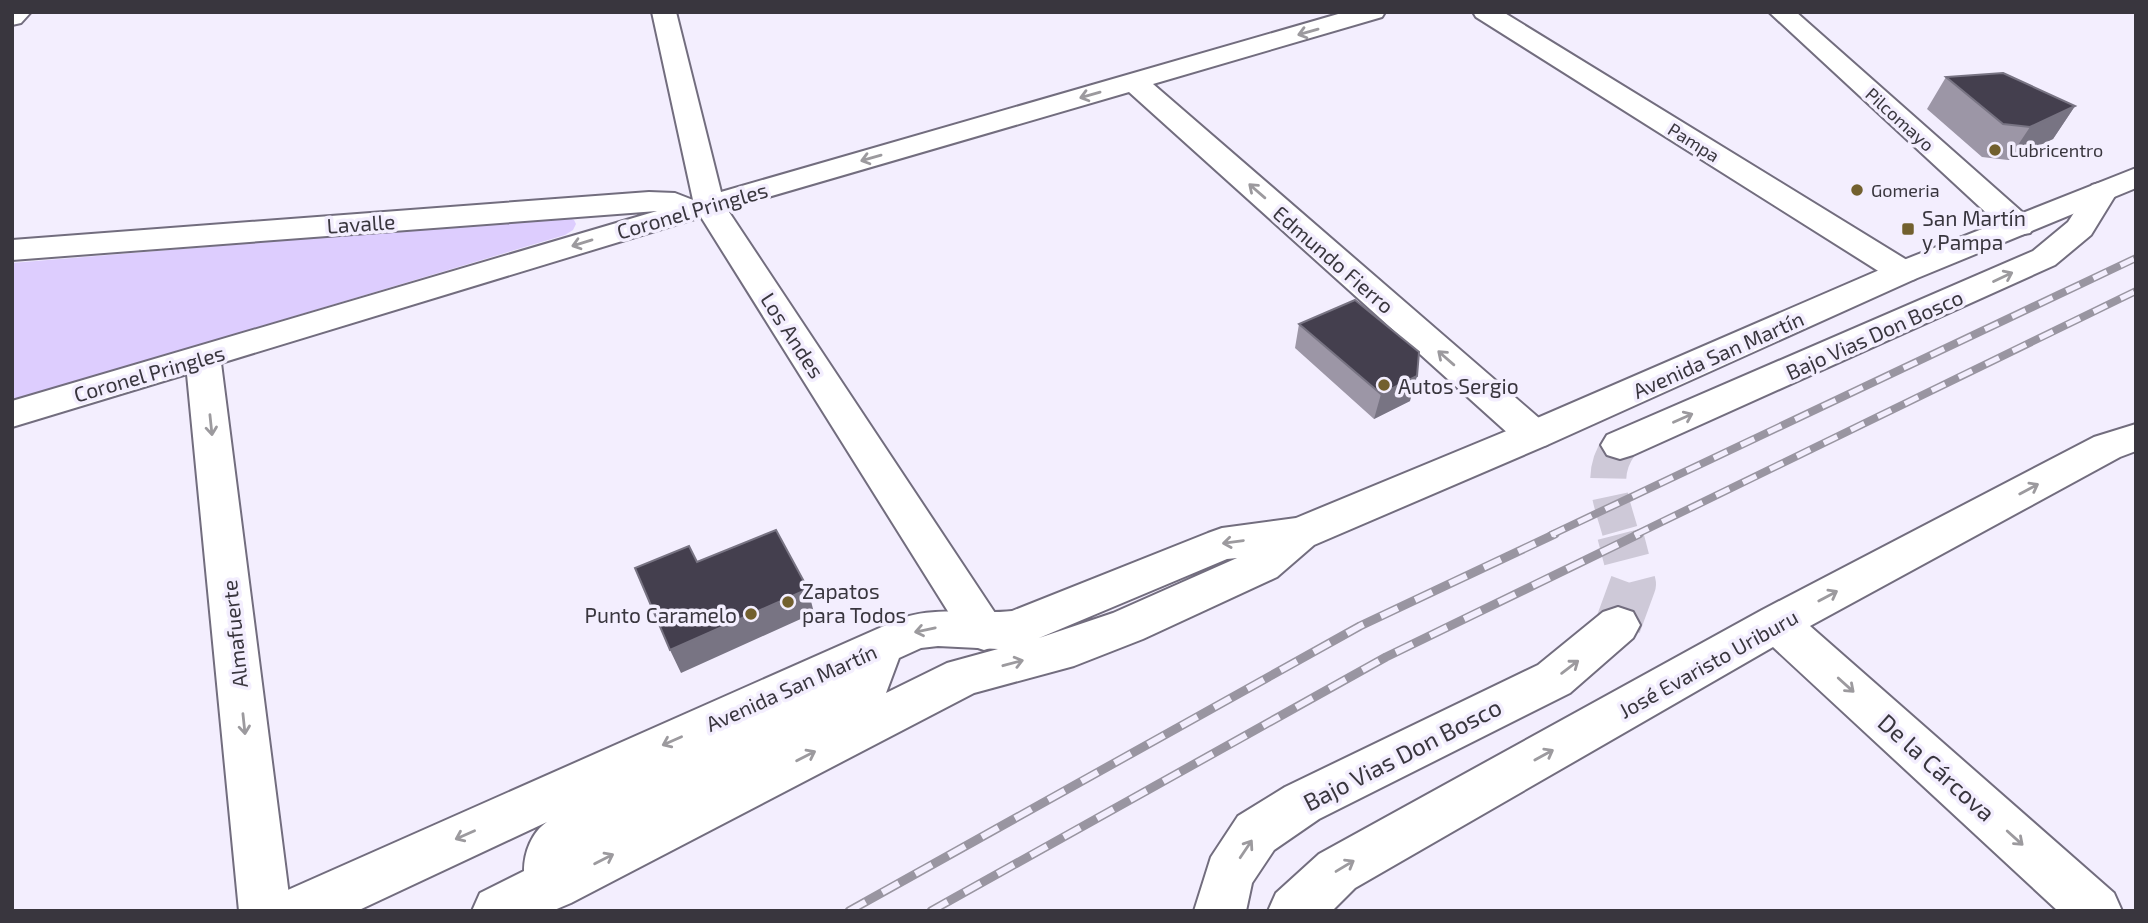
<svg xmlns="http://www.w3.org/2000/svg" width="2148" height="923" font-family="'Exo 2',sans-serif">
<style>
.green{fill:#ddcdfe}
.lines{fill:none;stroke-linecap:round;stroke-linejoin:round}
.tertiary-tunnel-far1{stroke:#cec9d8;stroke-width:36;stroke-dasharray:36 18;stroke-linecap:butt}
.tertiary-tunnel{stroke:#cec9d8;stroke-width:46;stroke-dasharray:46 23;stroke-linecap:butt}
.minor-casing{stroke:#726d7e;stroke-width:4}
.tertiary-casing{stroke:#726d7e;stroke-width:4}
.secondary-casing{stroke:#726d7e;stroke-width:4}
.minor{fill:#fff;fill-rule:evenodd}
.tertiary{fill:#fff;fill-rule:evenodd}
.secondary{fill:#fff;fill-rule:evenodd}
.rail-far1-casing{stroke:#9995a1;stroke-width:8}
.rail-casing{stroke:#9995a1;stroke-width:9}
.rail-far1{stroke:#f3eefe;stroke-width:5;stroke-dasharray:15;stroke-linecap:butt}
.rail{stroke:#f3eefe;stroke-width:6;stroke-dasharray:19;stroke-linecap:butt}
.wall{fill:#9c96a6}
.shaded-wall{fill:#787483}
.building{fill:#443f4e;stroke:#787483;stroke-width:2}
.oneway{stroke:#9c9a9e}
.poi-dot{fill:#72602e;stroke:#f3eefe;stroke-width:2.5}
.labels{text-anchor:middle;dominant-baseline:central;stroke-width:7;stroke-linejoin:round;paint-order:stroke}
.far-street-label{font-size:18px;fill:#39363e;stroke:#f3eefe}
.far-poi-label{font-size:18px;fill:#39363e;stroke:#f3eefe;text-anchor:start}
.street-label{font-size:21px;fill:#39363e;stroke:#f3eefe}
.poi-label{font-size:21px;fill:#39363e;stroke:#f3eefe;text-anchor:start}
.near-street-label{font-size:24px;fill:#39363e;stroke:#f3eefe}
</style>
<rect width="100%" height="100%" fill="#f3eefe"/>
<path class="green" d="M 567,217 L 574,220 L 576,224 L 573,230 L 565,235 L 12,401 L 12,263 Z"/>
<g class="lines">
<path class="tertiary-tunnel-far1" d="M 1620,445 C 1598,476 1612,501 1621,535"/>
<path class="tertiary-tunnel" d="M 1618,625 L 1633,584 L 1620,534"/>
<defs>
<path id="minor" d="M 12,12 L 31,12 L 21,23 L 12,25 Z
M 652,12 L 676,12 L 721,192 L 1345,12 L 1385,12 L 1382,17 L 1153,84 L 1547,425 L 1553,435 L 1547,445 L 1534,448 L 1521,445 L 1129,92 L 727,209 L 999,619 L 1006,632 L 999,645 L 984,650 L 969,645 L 701,217 L 221,363 L 291,911 L 239,911 L 187,374 L 12,427 L 12,401 L 657,211 L 12,260 L 12,240 L 649,192 L 675,193 L 693,200 Z
M 1473,12 L 1503,12 L 1915,265 L 1919,272 L 1915,279 L 1903,282 L 1891,279 L 1476,17 Z
M 1769,12 L 1796,12 L 2030,219 L 2035,226 L 2030,233 L 2019,235 L 2008,233 Z
M 2136,424 L 2136,451 L 2120,457 L 1810,626 L 2114,893 L 2122,911 L 2058,911 L 1773,647 L 1355,888 L 1332,911 L 1268,911 L 1276,893 L 1319,854 L 1762,610 L 2094,437 Z"/>
<path id="tertiary" d="M 2103,182 L 2114,185 L 2118,191 L 2091,235 L 2055,265 L 1633,455 L 1620,459 L 1607,455 L 1601,445 L 1607,435 L 2033,251 L 2068,222 L 2092,185 Z
M 1618,607 L 1633,612 L 1640,625 L 1633,638 L 1570,693 L 1319,819 L 1274,850 L 1252,883 L 1246,911 L 1194,911 L 1211,857 L 1238,816 L 1285,787 L 1538,665 L 1603,612 Z"/>
<path id="secondary" d="M 2136,168 L 2136,188 L 1915,279 L 1547,445 L 1314,545 L 1277,577 L 1143,639 L 1074,666 L 974,693 L 571,903 L 552,911 L 472,911 L 480,893 L 524,871 C 524,852 532,832 547,822 L 357,911 L 273,911 L 281,893 L 902,618 C 938,606 974,615 1012,611 L 1208,533 L 1222,528 L 1296,518 L 1521,425 L 1891,265 ZM 1237,558 L 1113,613 L 1039,638 L 1227,559 ZM 938,646 L 998,649 L 947,663 L 886,693 L 899,658 L 921,648 Z"/>
</defs>
<use href="#minor" class="minor-casing"/>
<use href="#tertiary" class="tertiary-casing"/>
<use href="#secondary" class="secondary-casing"/>
<use href="#minor" class="minor"/>
<use href="#tertiary" class="tertiary"/>
<use href="#secondary" class="secondary"/>
<defs>
<path id="rail-far1" d="M 1551,535 L 2136,258
M 1635,535 L 2136,291"/>
<path id="rail" d="M 849,911 L 1360,626 L 1555,534
M 931,911 L 1386,657 L 1639,534"/>
</defs>
<use href="#rail-far1" class="rail-far1-casing"/>
<use href="#rail" class="rail-casing"/>
<use href="#rail-far1" class="rail-far1"/>
<use href="#rail" class="rail"/>
</g>
<path class="wall" d="M 1946,77 L 2075,106 L 2053,139 L 2008,160 L 1982,157 L 1927,109 Z
M 1299,324 L 1410,401 L 1374,419 L 1295,348 Z"/>
<path class="shaded-wall" d="M 2075,106 L 2053,139 L 2008,160 L 2030,127 Z
M 1417,376 L 1410,401 L 1374,419 L 1381,394 Z
M 808,589 L 814,613 L 681,673 L 670,650 Z"/>
<path class="building" d="M 2003,73 L 2075,106 L 2030,127 L 2003,124 L 1946,77 Z
M 1355,300 L 1419,352 L 1417,376 L 1381,394 L 1299,324 Z
M 776,530 L 808,589 L 670,650 L 635,568 L 689,546 L 697,562 Z"/>
<defs><path id="oneway-shaft" d="M-6 0H5M1.5-3L5.5 0L1.5 3" fill="none" stroke-width="1.6" stroke-linecap="round" stroke-linejoin="round" transform="scale(1.75)"/></defs>
<g class="oneway">
<use href="#oneway-shaft" transform="translate(1308 32) rotate(164)"/>
<use href="#oneway-shaft" transform="translate(1090 95) rotate(164)"/>
<use href="#oneway-shaft" transform="translate(871 158) rotate(164)"/>
<use href="#oneway-shaft" transform="translate(1257 191) rotate(-139)"/>
<use href="#oneway-shaft" transform="translate(582 243) rotate(163)"/>
<use href="#oneway-shaft" transform="translate(2003 277) rotate(-25)"/>
<use href="#oneway-shaft" transform="translate(1446 358) rotate(-139)"/>
<use href="#oneway-shaft" transform="translate(1683 418) rotate(-24)"/>
<use href="#oneway-shaft" transform="translate(211 425) rotate(84)"/>
<use href="#oneway-shaft" transform="translate(2029 489) rotate(-28)"/>
<use href="#oneway-shaft" transform="translate(1233 542) rotate(172)"/>
<use href="#oneway-shaft" transform="translate(1828 596) rotate(-28)"/>
<use href="#oneway-shaft" transform="translate(925 630) rotate(168)"/>
<use href="#oneway-shaft" transform="translate(1013 663) rotate(-15)"/>
<use href="#oneway-shaft" transform="translate(1570 667) rotate(-37)"/>
<use href="#oneway-shaft" transform="translate(1846 685) rotate(42)"/>
<use href="#oneway-shaft" transform="translate(244 724) rotate(84)"/>
<use href="#oneway-shaft" transform="translate(672 741) rotate(156)"/>
<use href="#oneway-shaft" transform="translate(1544 755) rotate(-29)"/>
<use href="#oneway-shaft" transform="translate(806 756) rotate(-27)"/>
<use href="#oneway-shaft" transform="translate(465 835) rotate(156)"/>
<use href="#oneway-shaft" transform="translate(2015 838) rotate(42)"/>
<use href="#oneway-shaft" transform="translate(1246 849) rotate(-56)"/>
<use href="#oneway-shaft" transform="translate(604 859) rotate(-27)"/>
<use href="#oneway-shaft" transform="translate(1345 866) rotate(-31)"/>
</g>
<g class="poi-dot">
<circle cx="1995" cy="150" r="7"/>
<circle cx="1857" cy="190" r="7"/>
<rect x="1901" y="222" width="14" height="14" rx="3.5"/>
<circle cx="1384" cy="385" r="7"/>
<circle cx="788" cy="602" r="7"/>
<circle cx="751" cy="614" r="7"/>
</g>
<g class="labels">
<g class="far-street-label">
<text transform="translate(1900 119) rotate(42)">Pilcomayo</text>
<text transform="translate(1694 142) rotate(32)">Pampa</text>
</g>
<g class="far-poi-label">
<text x="2009" y="150">Lubricentro</text>
<text x="1871" y="190">Gomeria</text>
</g>
<g class="street-label">
<text transform="translate(692 210) rotate(-16)">Coronel Pringles</text>
<text transform="translate(361 223) rotate(-4)">Lavalle</text>
<text transform="translate(1334 259) rotate(41)">Edmundo Fierro</text>
<text transform="translate(1874 334) rotate(-24)">Bajo Vias Don Bosco</text>
<text transform="translate(793 335) rotate(57)">Los Andes</text>
<text transform="translate(1718 354) rotate(-24)">Avenida San Martín</text>
<text transform="translate(149 373) rotate(-16)">Coronel Pringles</text>
<text transform="translate(234 634) rotate(-96)">Almafuerte</text>
<text transform="translate(1708 663) rotate(-29)">José Evaristo Uriburu</text>
<text transform="translate(791 687) rotate(-24)">Avenida San Martín</text>
</g>
<g class="poi-label">
<text x="1922" y="217">San Martín<tspan x="1922" dy="24">y Pampa</tspan></text>
<text x="1398" y="385">Autos Sergio</text>
<text x="802" y="590">Zapatos<tspan x="802" dy="24">para Todos</tspan></text>
<text x="737" y="614" text-anchor="end">Punto Caramelo</text>
</g>
<g class="near-street-label">
<text transform="translate(1402 754) rotate(-27)">Bajo Vias Don Bosco</text>
<text transform="translate(1937 767) rotate(42)">De la Cárcova</text>
</g>
</g>
<rect width="2148" height="923" fill="none" stroke="#39363e" stroke-width="28"/>
</svg>
